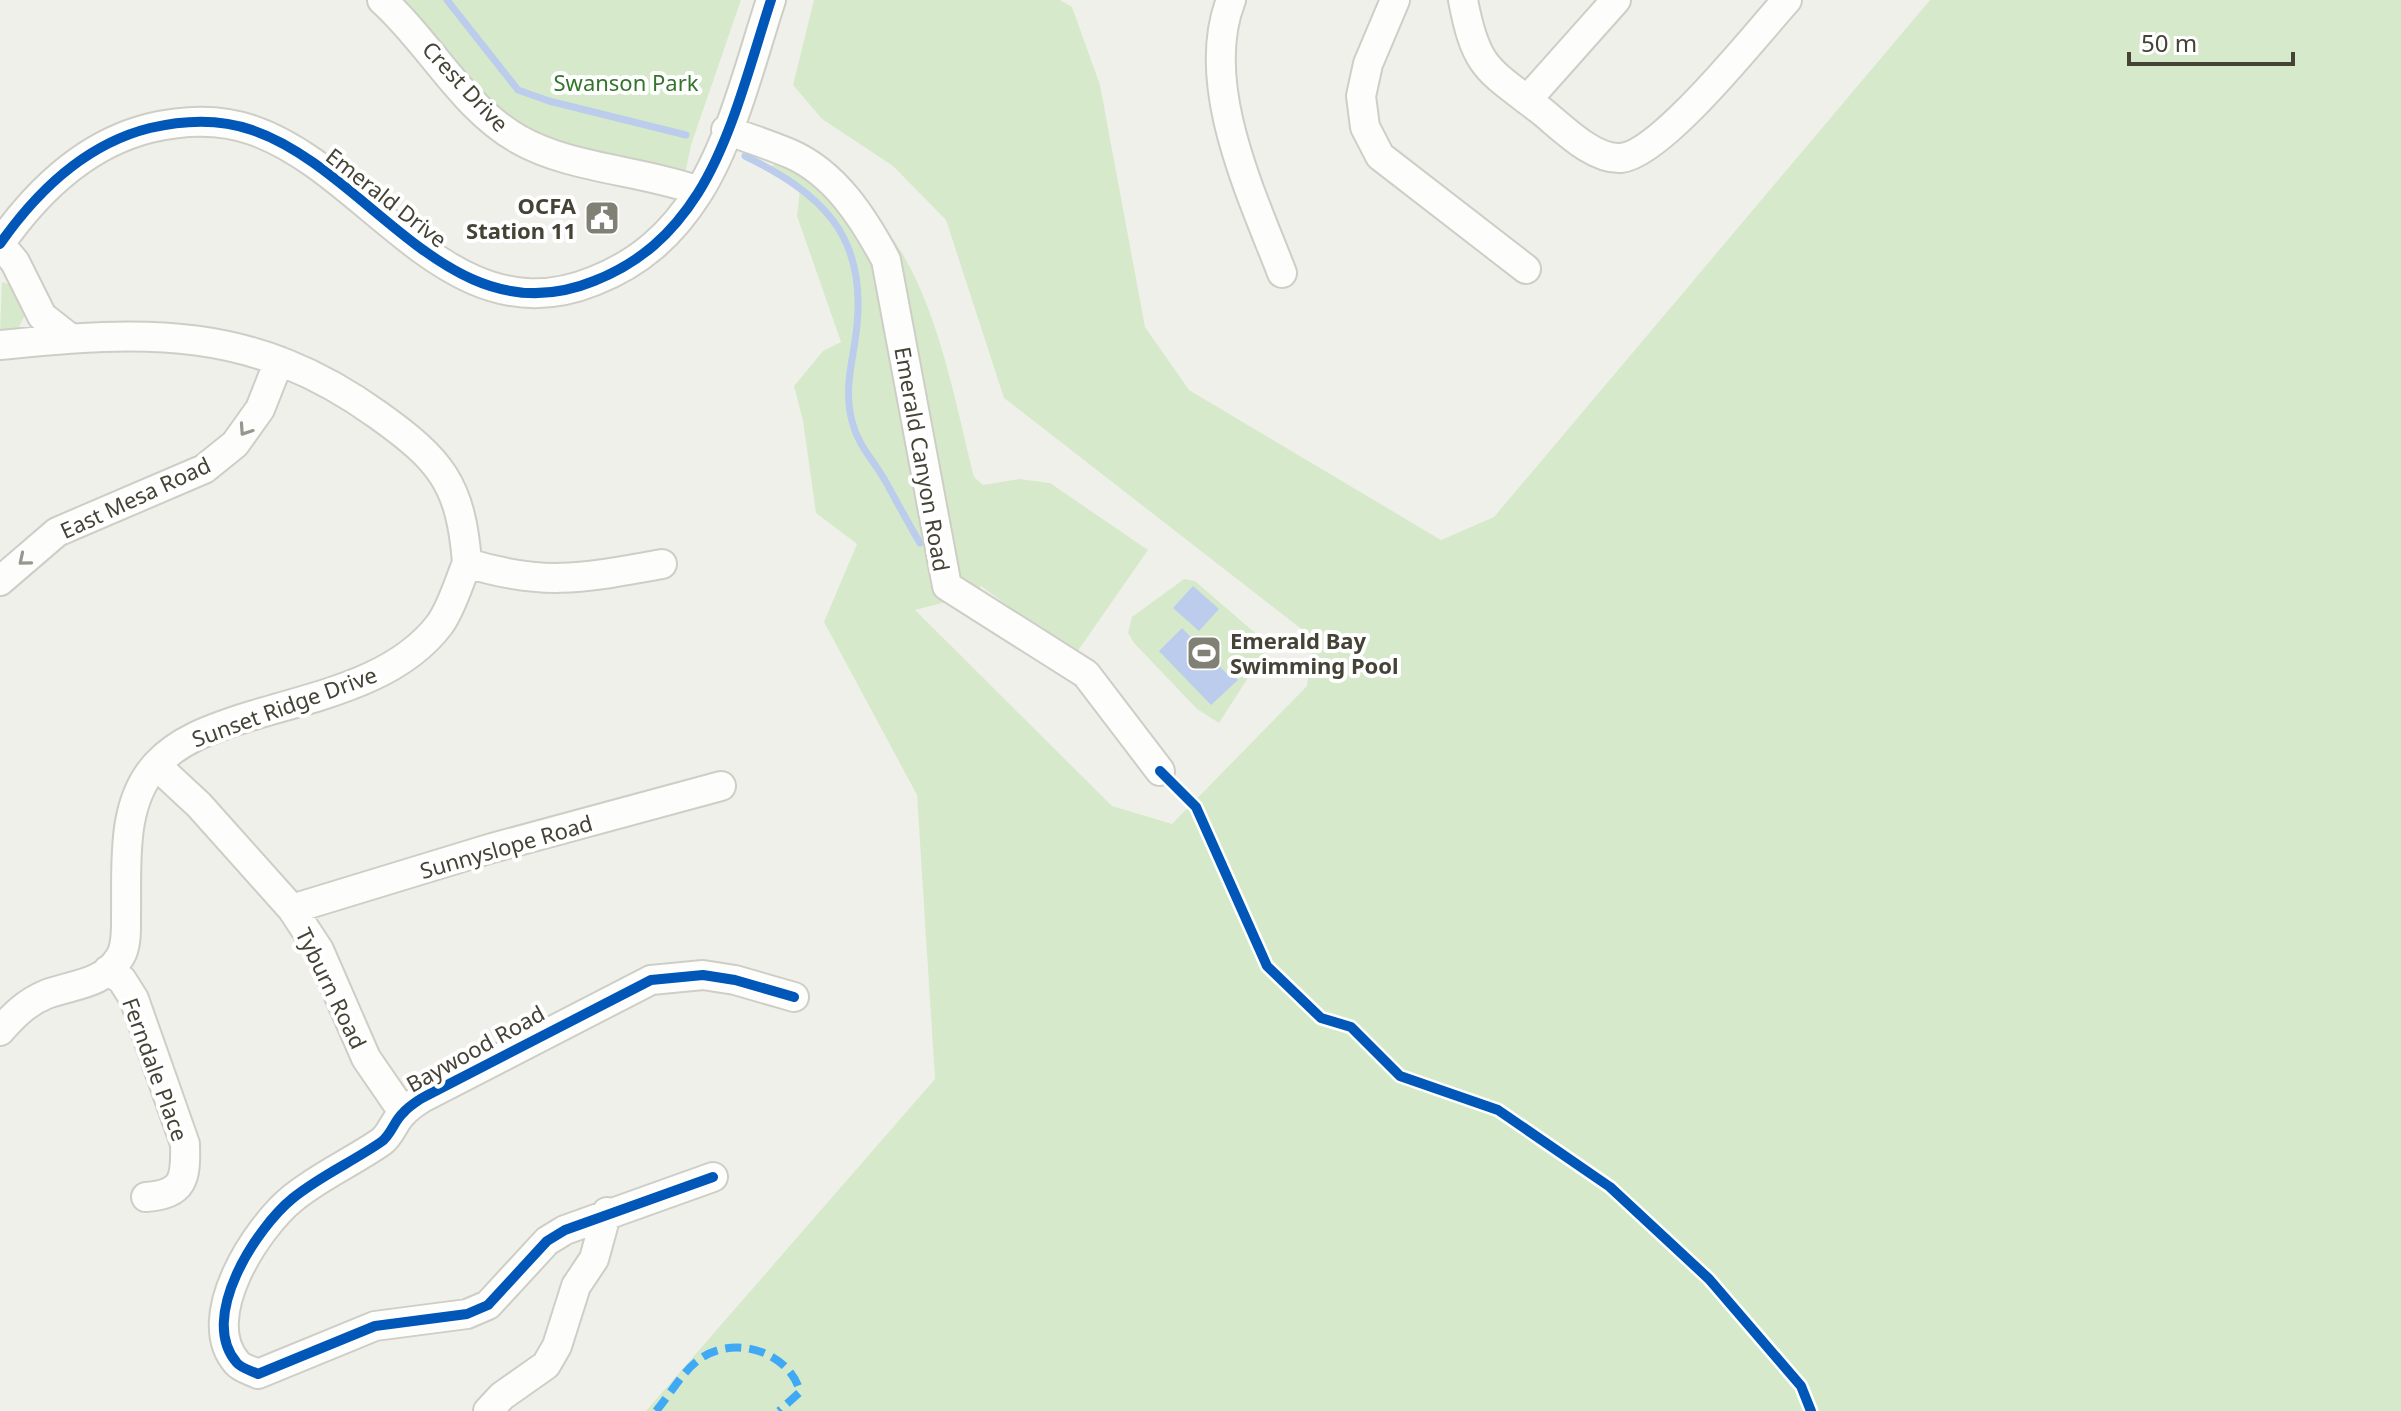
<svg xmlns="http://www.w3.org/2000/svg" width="2401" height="1411" font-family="'Noto Sans',sans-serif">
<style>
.green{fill:#d6eacb}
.water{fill:#bcccec}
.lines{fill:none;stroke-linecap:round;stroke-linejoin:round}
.stream{stroke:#bcccec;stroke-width:7}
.minor-casing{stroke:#cecec7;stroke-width:32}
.minor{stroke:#fdfdfc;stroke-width:28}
.quiet{stroke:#3fa9f5;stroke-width:8;stroke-dasharray:16 8;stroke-linecap:butt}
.cycleway-casing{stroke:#fff;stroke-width:15}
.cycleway{stroke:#0057b8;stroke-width:10}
.oneway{stroke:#98978f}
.labels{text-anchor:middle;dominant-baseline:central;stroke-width:8;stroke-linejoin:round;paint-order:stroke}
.park-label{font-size:22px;fill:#34752c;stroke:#fff}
.street-label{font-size:22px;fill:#454336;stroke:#fff}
.poi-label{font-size:22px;font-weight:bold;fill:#454336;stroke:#fff;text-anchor:end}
</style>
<rect width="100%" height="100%" fill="#f0f0ea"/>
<path class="green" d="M 390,0 L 741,0 L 691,145 L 685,174 L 662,174 L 520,133 Z
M 814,0 L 1060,0 L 1072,7 L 1100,85 L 1145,327 L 1189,390 L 1441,540 L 1494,517 L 1930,0 L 2401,0 L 2401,1411 L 646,1411 L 935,1079 L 917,795 L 824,622 L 857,544 L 816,513 L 803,421 L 794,386 L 823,351 L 841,342 L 797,216 L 800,189 L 768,169 L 790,152 C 816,171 846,189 869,211 C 933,271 953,394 974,477 L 983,485 L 1019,479 L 1050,483 L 1148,550 L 1075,655 L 981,586 L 974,595 L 915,610 L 1112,806 L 1172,824 L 1307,686 L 1313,638 L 1004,398 L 946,220 L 893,166 L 822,119 L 793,85 Z
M 2,282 L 12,285 L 27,311 L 19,327 L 0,331 Z
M 1184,579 L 1195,581 L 1269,645 L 1219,723 L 1197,709 L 1134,643 L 1128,633 L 1132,617 Z"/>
<path class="water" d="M 1193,586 L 1219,609 L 1199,631 L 1173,608 Z
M 1182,628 L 1230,677 L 1233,674 L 1238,680 L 1211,705 L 1159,651 Z"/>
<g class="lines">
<path class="stream" d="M 447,0 L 518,90 L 549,101 L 686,135
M 745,156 C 820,193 866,233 857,325 C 854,359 843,386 852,421 C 858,447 875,461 887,484 C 898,504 908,523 920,543"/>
<defs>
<path id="minor" d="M 382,0 C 429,42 463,108 518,139 C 570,169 642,170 699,191
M 1231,0 C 1198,84 1252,195 1282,273
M 1395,0 L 1368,64 L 1361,96 L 1365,127 L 1380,156 L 1526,269
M 1463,0 C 1476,68 1487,69 1539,109 C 1560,125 1592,160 1621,158 C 1662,154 1757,33 1787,0
M 1527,100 L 1616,0
M 726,130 C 748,138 770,145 791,154 C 836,174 864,219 886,260 L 947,586 L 1086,674 L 1160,771
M 0,244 C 37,191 86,144 150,128 C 184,120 218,118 252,130 C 370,170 450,340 594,281 C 640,263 672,234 698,193 C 732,139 751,61 771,0
M 0,244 L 15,262 L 42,316 L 70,338
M 0,345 C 146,330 253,325 378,415 C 441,460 461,484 467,563 C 545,587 584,578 662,564
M 0,581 L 57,532 L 204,469 L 235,444 L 260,409 L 279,361
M 156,765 L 199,805 L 292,909 L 319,950 L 366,1058 L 403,1112
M 292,909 L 492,848 L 721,786
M 108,970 L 122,980 L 134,999 L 185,1144 C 186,1179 184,1194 146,1197
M 0,1031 C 14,1015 27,1002 47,994 C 74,984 103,985 120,957 C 127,946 126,928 126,915 C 127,866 120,803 157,764 C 179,740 211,729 241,719 C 309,697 395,684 440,624 C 452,607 459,582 467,563
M 713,1177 L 565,1230 L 547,1241 L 488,1305 L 467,1314 L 375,1326 L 258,1374 C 252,1371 241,1368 237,1363 C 197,1318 257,1227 293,1198 C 320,1176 352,1162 381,1142 C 391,1135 394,1121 403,1113 C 408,1107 416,1102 422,1098 L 651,980 L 703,975 L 735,980 L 794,997
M 488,1411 L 502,1396 L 546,1365 L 557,1346 L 576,1286 L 594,1259 L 607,1212"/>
</defs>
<use href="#minor" class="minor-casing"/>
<use href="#minor" class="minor"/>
<path class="quiet" d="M 656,1411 C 669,1396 681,1374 696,1362 C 730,1333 789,1350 800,1392 L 779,1411"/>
<defs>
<path id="cycleway" d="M 0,244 C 37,191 86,144 150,128 C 184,120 218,118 252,130 C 370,170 450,340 594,281 C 640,263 672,234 698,193 C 732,139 751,61 771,0
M 1160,771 L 1196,807 L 1267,966 L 1321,1018 L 1351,1027 L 1400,1076 L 1498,1110 L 1610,1187 L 1709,1279 L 1801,1386 L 1811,1411
M 713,1177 L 565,1230 L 547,1241 L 488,1305 L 467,1314 L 375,1326 L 258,1374 C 252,1371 241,1368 237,1363 C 197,1318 257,1227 293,1198 C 320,1176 352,1162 381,1142 C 391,1135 394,1121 403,1113 C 408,1107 416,1102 422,1098 L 651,980 L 703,975 L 735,980 L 794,997"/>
</defs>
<use href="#cycleway" class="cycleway-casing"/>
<use href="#cycleway" class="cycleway"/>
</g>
<defs><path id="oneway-chevron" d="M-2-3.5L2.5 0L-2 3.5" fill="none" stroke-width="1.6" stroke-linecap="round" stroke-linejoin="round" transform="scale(2)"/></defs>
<g class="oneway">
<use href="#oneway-chevron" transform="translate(245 430) rotate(124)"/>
<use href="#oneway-chevron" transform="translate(24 560) rotate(140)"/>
</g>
<defs>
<symbol id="civic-square" viewBox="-11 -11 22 22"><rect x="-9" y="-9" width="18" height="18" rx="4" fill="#818075" stroke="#fff"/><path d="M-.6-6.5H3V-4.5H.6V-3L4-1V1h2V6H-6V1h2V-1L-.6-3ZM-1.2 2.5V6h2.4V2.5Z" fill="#fff"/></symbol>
<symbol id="stadium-square" viewBox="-11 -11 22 22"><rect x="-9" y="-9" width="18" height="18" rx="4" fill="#818075" stroke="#fff"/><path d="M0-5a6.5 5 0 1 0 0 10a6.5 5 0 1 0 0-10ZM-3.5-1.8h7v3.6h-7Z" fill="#fff"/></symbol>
</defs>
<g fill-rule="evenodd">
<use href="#civic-square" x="582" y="198" width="40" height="40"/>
<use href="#stadium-square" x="1184" y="633" width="40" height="40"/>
</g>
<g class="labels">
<g class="park-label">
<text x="626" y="82">Swanson Park</text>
</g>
<g class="street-label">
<text transform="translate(466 86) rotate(47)">Crest Drive</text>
<text transform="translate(387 197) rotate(38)">Emerald Drive</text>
<text transform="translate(923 459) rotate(80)">Emerald Canyon Road</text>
<text transform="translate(135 497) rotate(-25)">East Mesa Road</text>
<text transform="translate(284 706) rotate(-20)">Sunset Ridge Drive</text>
<text transform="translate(506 846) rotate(-16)">Sunnyslope Road</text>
<text transform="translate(332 988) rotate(64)">Tyburn Road</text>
<text transform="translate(475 1048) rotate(-29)">Baywood Road</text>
<text transform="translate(156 1069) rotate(70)">Ferndale Place</text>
</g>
<g class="poi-label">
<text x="576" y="205">OCFA<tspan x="576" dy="25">Station 11</tspan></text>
<text x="1230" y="640" text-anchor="start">Emerald Bay<tspan x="1230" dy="25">Swimming Pool</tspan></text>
</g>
</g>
<path d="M2129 52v12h164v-12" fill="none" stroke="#454336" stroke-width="4"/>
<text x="2141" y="52" font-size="24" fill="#454336" stroke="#ffffff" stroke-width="6" paint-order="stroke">50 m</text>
</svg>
